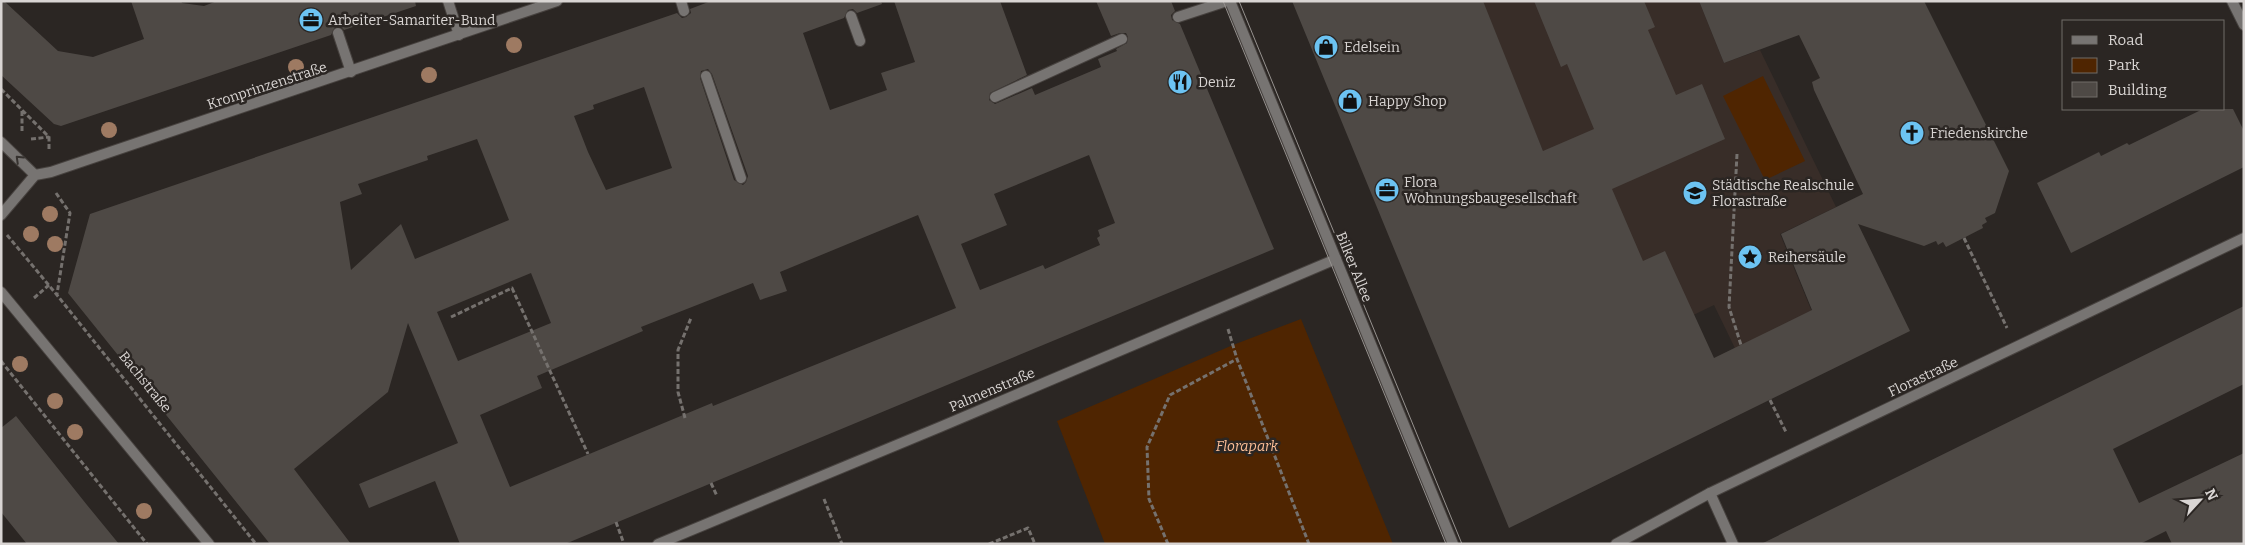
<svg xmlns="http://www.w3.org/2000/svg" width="2245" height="545" font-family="Bitter,serif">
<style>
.built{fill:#382d28}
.green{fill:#4f2501}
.building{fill:#4e4945;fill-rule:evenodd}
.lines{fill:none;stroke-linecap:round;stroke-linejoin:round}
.service-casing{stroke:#47423f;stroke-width:12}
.minor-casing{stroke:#47423f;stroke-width:12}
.tertiary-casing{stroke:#47423f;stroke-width:12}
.path{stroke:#75716e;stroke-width:3;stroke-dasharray:5 2.5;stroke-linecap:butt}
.service{stroke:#777472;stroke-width:10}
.minor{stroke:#777472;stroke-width:10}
.tertiary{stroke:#777472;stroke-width:10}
.tram{stroke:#96928f;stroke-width:1}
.tree{fill:#9e7a62}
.oneway{stroke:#36322f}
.labels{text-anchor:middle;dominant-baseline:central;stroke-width:5;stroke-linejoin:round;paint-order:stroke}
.poi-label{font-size:14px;fill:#d9d5d3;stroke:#2b2623;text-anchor:start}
.street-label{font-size:14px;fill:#d9d5d3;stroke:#2b2623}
.park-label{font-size:14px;font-style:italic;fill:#fcbe96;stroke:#2b2623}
</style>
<rect width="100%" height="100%" fill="#2b2623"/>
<path class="built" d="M 1480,1 L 1699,1 L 1724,63 L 1760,50 L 1836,207 L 1780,234 L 1812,312 L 1762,404 L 1714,305 L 1673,325 L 1598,282 Z"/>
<path class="green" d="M 1763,76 L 1805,161 L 1765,180 L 1723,96 Z
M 1301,319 L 1393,544 L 1105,544 L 1057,421 L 1233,345 Z"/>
<path class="building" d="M 1,1 L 4,1 L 58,51 L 93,57 L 144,39 L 131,1 L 181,1 L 182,3 L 204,6 L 217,1 L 415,1 L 416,6 L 344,30 L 340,26 L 335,27 L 331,35 L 61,126 L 54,124 L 1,75 Z
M 711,1 L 881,1 L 882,4 L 857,13 L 853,9 L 848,10 L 844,18 L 803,33 L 830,110 L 887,90 L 881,73 L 915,62 L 894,1 L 1000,1 L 1027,75 L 990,93 L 989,100 L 995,104 L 1032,88 L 1035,95 L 1101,67 L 1098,59 L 1117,51 L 1116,49 L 1127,43 L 1128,37 L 1126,33 L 1120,33 L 1111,36 L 1096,1 L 1171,1 L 1175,11 L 1171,15 L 1172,20 L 1180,24 L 1274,249 L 565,544 L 460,544 L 435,481 L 369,508 L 359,484 L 458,443 L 408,323 L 388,392 L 294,469 L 351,544 L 270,544 L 68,293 L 90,214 L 677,13 L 682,18 L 686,17 L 691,13 L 690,9 ZM 708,69 L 712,74 L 748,176 L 746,182 L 743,185 L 734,180 L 700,78 L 701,71 ZM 644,87 L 672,168 L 606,190 L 588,152 L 574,116 L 594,109 L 593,105 ZM 477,139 L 509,220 L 415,259 L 401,224 L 351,270 L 340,202 L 362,194 L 358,184 L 428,160 L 427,156 ZM 1089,155 L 1115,223 L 1098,230 L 1100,236 L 1097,238 L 1100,245 L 1045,269 L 1043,265 L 980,290 L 961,244 L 1007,225 L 994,194 ZM 918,215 L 956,308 L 713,406 L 712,403 L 510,487 L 480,415 L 542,388 L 537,376 L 643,331 L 641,327 L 753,283 L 760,300 L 787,291 L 780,272 ZM 531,273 L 551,323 L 458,361 L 437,312 Z
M 1292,1 L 1483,1 L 1543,151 L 1594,129 L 1567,64 L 1561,67 L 1534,1 L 1644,1 L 1655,27 L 1648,30 L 1676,95 L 1702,84 L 1725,139 L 1612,189 L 1643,261 L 1665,251 L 1714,358 L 1812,310 L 1781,234 L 1863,194 L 1814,90 L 1812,82 L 1820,78 L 1799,35 L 1724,63 L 1699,1 L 1924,1 L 2009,171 L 1995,213 L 1985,218 L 1987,222 L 1982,225 L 1983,228 L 1946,247 L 1943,242 L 1938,245 L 1936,241 L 1924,246 L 1858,224 L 1910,331 L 1509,528 Z
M 2203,109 L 2233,109 L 2244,131 L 2244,167 L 2071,253 L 2037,183 L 2099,152 L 2101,156 L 2127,143 L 2129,145 Z
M 2244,306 L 2244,384 L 2113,449 L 2139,503 L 2244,453 L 2244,544 L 2172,544 L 2166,531 L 2140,544 L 1761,544 Z
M 16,416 L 87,505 L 119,544 L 27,544 L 1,512 L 1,428 Z"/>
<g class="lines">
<defs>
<path id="service" d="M 448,1 L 459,35
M 681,1 L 684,11
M 851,16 L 860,41
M 1178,17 L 1227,1
M 338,33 L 351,72
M 706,76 L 741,178
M 995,97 L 1122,39
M 1710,493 L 1733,544"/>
<path id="minor" d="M 2232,1 L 2244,25
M 1,142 L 35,175
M 1,215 L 35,175 L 51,172 L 557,1
M 1,292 L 209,544
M 658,544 L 940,427 L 1336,259
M 1616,544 L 1710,493 L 2244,238"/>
<path id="tertiary" d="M 1230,1 L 1453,544"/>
</defs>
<use href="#service" class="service-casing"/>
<use href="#minor" class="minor-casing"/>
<use href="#tertiary" class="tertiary-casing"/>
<path class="path" d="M 1,89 L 49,137 L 49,151
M 22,131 L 22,110
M 31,139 L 49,137
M 1737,154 L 1729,307 L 1741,345
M 56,193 L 70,213 L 57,294
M 7,235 L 57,295 L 256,544
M 1964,238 L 2007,328
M 34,298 L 49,285
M 451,317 L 512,288 L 588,454
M 1228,329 L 1237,359 L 1309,544
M 1,361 L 147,544
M 1770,400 L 1786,432
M 685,418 L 678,392 L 678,350 L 691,318
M 711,483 L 717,496
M 824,499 L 842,544
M 616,522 L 624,544
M 989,544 L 1028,528 L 1035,544
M 1168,544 L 1149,499 L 1147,447 L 1170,395 L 1237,359"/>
<use href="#service" class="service"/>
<use href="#minor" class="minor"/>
<use href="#tertiary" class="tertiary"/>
<path class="tram" d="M 1223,1 L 1446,544
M 1239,1 L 1462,544"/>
</g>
<g class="tree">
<circle cx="514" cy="45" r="8"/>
<circle cx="296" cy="67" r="8"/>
<circle cx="429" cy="75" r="8"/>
<circle cx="109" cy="130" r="8"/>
<circle cx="50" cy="214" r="8"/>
<circle cx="31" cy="234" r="8"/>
<circle cx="55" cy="244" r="8"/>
<circle cx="20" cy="364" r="8"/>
<circle cx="55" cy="401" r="8"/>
<circle cx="75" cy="432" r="8"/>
<circle cx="144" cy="511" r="8"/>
</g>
<defs><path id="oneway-chevron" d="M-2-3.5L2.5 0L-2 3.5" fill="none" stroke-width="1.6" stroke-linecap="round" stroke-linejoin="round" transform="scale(1.25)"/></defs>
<use class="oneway" href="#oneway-chevron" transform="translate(19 159) rotate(-136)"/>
<defs>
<symbol id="office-disc" viewBox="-11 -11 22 22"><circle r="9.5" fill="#6cc3f2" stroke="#2b2623"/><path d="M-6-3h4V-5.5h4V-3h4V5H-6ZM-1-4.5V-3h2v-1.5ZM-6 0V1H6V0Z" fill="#111"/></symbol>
<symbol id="shop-disc" viewBox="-11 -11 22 22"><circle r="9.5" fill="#6cc3f2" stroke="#2b2623"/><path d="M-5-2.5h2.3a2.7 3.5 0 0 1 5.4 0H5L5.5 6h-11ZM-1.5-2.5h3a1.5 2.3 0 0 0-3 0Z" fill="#111"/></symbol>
<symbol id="restaurant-disc" viewBox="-11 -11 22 22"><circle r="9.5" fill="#6cc3f2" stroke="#2b2623"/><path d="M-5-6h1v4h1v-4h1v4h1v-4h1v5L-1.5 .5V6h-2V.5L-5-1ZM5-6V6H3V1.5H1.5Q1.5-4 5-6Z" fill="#111"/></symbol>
<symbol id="church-disc" viewBox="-11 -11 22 22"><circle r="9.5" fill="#6cc3f2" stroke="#2b2623"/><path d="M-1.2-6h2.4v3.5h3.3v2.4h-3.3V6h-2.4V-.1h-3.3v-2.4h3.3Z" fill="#111"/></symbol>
<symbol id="school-disc" viewBox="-11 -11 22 22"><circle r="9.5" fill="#6cc3f2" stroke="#2b2623"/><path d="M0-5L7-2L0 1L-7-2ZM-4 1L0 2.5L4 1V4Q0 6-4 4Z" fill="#111"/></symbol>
<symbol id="sight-disc" viewBox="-11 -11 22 22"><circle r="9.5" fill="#6cc3f2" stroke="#2b2623"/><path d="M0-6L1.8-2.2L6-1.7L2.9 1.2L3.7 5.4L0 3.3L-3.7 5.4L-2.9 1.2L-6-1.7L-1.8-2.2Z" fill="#111"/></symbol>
</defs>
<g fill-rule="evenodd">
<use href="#office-disc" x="297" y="6" width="28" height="28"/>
<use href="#shop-disc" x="1312" y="33" width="28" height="28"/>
<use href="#restaurant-disc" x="1166" y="68" width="28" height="28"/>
<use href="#shop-disc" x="1336" y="87" width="28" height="28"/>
<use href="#church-disc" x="1898" y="119" width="28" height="28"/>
<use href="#office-disc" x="1373" y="176" width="28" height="28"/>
<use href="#school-disc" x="1681" y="179" width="28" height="28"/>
<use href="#sight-disc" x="1736" y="243" width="28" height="28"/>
</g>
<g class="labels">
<g class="poi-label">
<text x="328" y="20">Arbeiter-Samariter-Bund</text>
<text x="1344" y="47">Edelsein</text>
<text x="1198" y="82">Deniz</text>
<text x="1368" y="101">Happy Shop</text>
<text x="1930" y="133">Friedenskirche</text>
<text x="1404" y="182">Flora<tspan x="1404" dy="16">Wohnungsbaugesellschaft</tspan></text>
<text x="1712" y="185">Städtische Realschule<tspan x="1712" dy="16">Florastraße</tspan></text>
<text x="1768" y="257">Reihersäule</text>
</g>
<g class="street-label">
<text transform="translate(267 86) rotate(-18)">Kronprinzenstraße</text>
<text transform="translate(1354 267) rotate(68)">Bilker Allee</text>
<text transform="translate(1923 377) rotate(-25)">Florastraße</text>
<text transform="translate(145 382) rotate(51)">Bachstraße</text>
<text transform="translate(992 390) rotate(-23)">Palmenstraße</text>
</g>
<g class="park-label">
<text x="1247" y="446">Florapark</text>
</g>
</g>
<rect width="2245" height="545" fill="none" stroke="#d9d5d3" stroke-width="5"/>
<rect x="2062" y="20" width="162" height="90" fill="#2b2623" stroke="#716c69"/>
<rect x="2072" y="36" width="25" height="8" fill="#777472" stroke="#716c69"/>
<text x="2108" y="45" font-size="15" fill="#d9d5d3">Road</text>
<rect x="2072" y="58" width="25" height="15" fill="#4f2501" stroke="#716c69"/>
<text x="2108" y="70" font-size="15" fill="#d9d5d3">Park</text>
<rect x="2072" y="82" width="25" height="15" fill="#4e4945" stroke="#716c69"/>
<text x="2108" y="95" font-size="15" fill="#d9d5d3">Building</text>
<g transform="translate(2200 500) rotate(64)" stroke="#2b2623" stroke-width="4" paint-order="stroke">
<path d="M0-4L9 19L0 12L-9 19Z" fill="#d9d5d3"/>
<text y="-8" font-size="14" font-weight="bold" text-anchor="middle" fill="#d9d5d3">N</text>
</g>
</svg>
